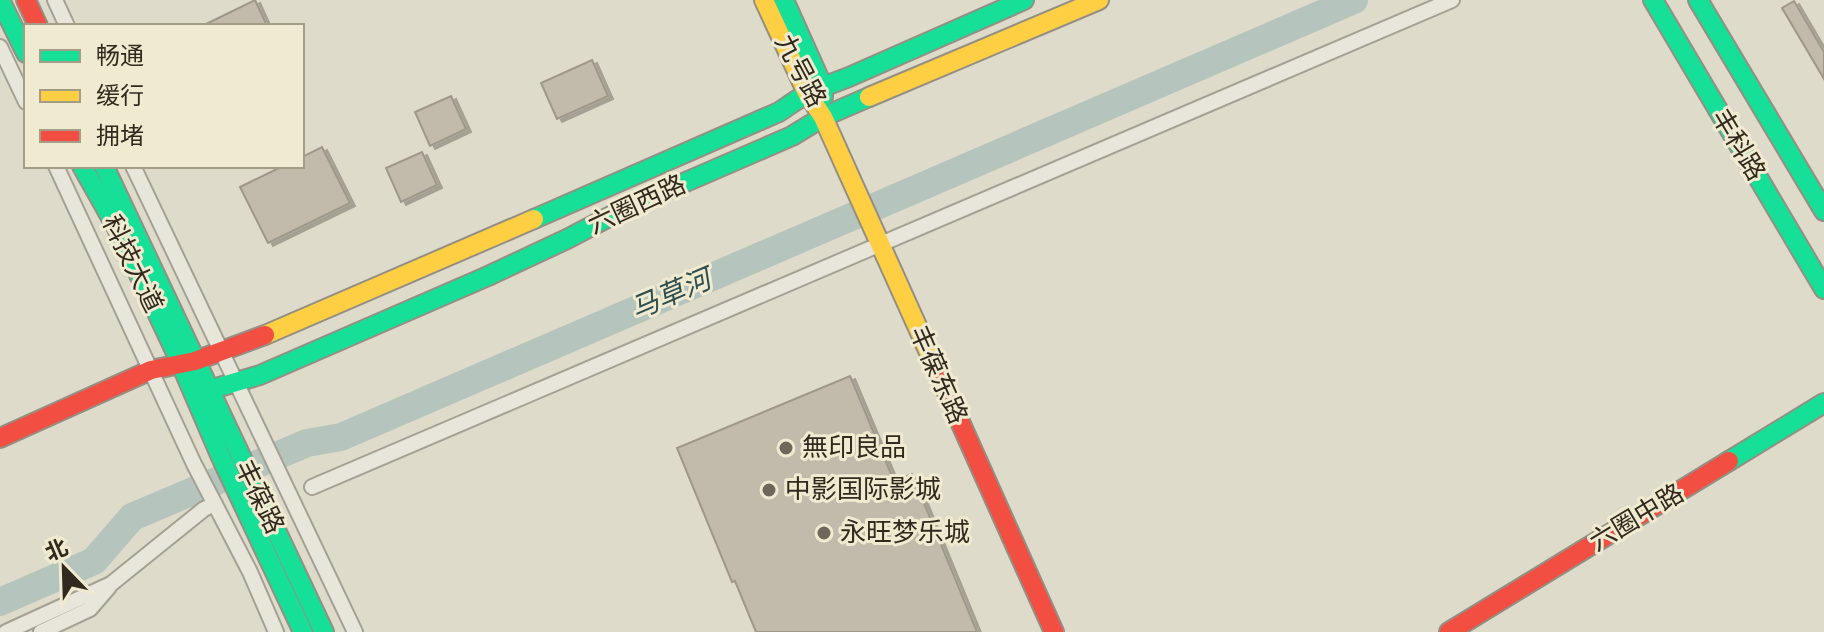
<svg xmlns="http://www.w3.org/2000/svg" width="1824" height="632" font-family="Spectral,'Noto Sans SC',serif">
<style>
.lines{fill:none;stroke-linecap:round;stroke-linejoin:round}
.river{stroke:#b5c5bd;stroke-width:28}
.building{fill:#c2baab;stroke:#9e978a;stroke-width:2;filter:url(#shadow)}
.street-casing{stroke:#a4a094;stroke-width:18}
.fast-casing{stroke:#948f83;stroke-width:22}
.slow-casing{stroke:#948f83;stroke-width:22}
.jam-casing{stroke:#948f83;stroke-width:22}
.street{stroke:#e8e5db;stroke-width:14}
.fast{stroke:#16e098;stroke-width:18}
.slow{stroke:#ffcf43;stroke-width:18}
.jam{stroke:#f24e42;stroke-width:18}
.poi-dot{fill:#6e675a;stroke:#f0ebd0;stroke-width:3}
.labels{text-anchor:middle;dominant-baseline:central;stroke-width:6;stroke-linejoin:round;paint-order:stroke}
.street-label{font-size:26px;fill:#31291d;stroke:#f0ebd0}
.poi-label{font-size:26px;fill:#31291d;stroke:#f0ebd0;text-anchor:start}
.water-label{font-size:28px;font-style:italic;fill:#2e4d4f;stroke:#f0ebd0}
</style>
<defs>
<filter id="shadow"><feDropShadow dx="5" dy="3" stdDeviation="0" flood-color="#0004"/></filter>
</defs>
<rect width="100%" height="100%" fill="#dfdbca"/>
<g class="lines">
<path class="river" d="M 0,602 L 94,561 L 132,517 L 307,443 L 341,437 L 1354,0"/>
</g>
<path class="building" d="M 255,0 L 267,26 L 202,26 Z
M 1794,1 L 1824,52 L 1824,79 L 1782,8 Z
M 592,60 L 608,96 L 557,119 L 541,83 Z
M 451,96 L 466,129 L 430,146 L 415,112 Z
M 322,147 L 350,203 L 268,243 L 240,187 L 283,166 L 302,166 L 302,157 Z
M 422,152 L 437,185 L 401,202 L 386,168 Z
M 850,376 L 894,481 L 912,474 L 977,632 L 756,632 L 735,581 L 732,582 L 677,448 Z"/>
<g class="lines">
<defs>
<path id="street" d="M 55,0 L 67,26
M 0,47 L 26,102
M 56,166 L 194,464 L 250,572 L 276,632
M 133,166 L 355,632
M 312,487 L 1452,0
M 6,632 L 111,584 L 204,509 L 215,504
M 41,632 L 90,609 L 109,587"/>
<path id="fast" d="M 0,0 L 26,53
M 784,0 L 823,87 L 823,97
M 1653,0 L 1824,289
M 1698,0 L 1824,211
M 82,166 L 118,230 L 177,355 L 220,455 L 303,632
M 104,166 L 324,632
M 534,219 L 779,112 L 807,93 L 849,77 L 1024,0
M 180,363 L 209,390 L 260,375 L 488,276 L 567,239 L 628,207 L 792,136 L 823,117 L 869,97
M 1729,461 L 1824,403"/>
<path id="slow" d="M 764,0 L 807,93 L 823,117 L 940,377
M 869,97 L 1099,0
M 265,335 L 534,219"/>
<path id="jam" d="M 26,0 L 38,26
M 940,377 L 1054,632
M 0,438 L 151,370 L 195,361 L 265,335
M 1449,632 L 1729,461"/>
</defs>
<use href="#street" class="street-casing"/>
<use href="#fast" class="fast-casing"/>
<use href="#slow" class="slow-casing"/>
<use href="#jam" class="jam-casing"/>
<use href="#street" class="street"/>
<use href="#fast" class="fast"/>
<use href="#slow" class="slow"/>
<use href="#jam" class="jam"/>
</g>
<g class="poi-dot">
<circle cx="786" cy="448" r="8"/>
<circle cx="769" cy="490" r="8"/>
<circle cx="824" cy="533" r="8"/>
</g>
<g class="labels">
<g class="street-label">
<text transform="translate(800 71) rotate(62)">九号路</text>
<text transform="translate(1738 145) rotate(59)">丰科路</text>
<text transform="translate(637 205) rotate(-25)">六圈西路</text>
<text transform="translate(132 264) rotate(64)">科技大道</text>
<text transform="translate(938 375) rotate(66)">丰葆东路</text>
<text transform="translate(259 497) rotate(64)">丰葆路</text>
<text transform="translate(1637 518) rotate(-31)">六圈中路</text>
</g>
<g class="poi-label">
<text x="802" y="448">無印良品</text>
<text x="785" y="490">中影国际影城</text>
<text x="840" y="533">永旺梦乐城</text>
</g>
<g class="water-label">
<text transform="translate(671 295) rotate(-23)">马草河</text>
</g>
</g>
<rect x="24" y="24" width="280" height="144" fill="#f0ebd0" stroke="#a49d88" stroke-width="2"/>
<rect x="40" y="50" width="40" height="12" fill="#16e098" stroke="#a49d88" stroke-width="2"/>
<text x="96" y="64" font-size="24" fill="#31291d">畅通</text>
<rect x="40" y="90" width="40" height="12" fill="#ffcf43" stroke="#a49d88" stroke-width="2"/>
<text x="96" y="104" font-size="24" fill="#31291d">缓行</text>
<rect x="40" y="130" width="40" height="12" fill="#f24e42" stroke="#a49d88" stroke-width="2"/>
<text x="96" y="144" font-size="24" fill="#31291d">拥堵</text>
<g transform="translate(64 568) rotate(337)" stroke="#f0ebd0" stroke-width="6" paint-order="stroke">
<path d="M0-6L14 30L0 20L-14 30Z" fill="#31291d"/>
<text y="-12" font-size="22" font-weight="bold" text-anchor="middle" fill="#31291d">北</text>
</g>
</svg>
